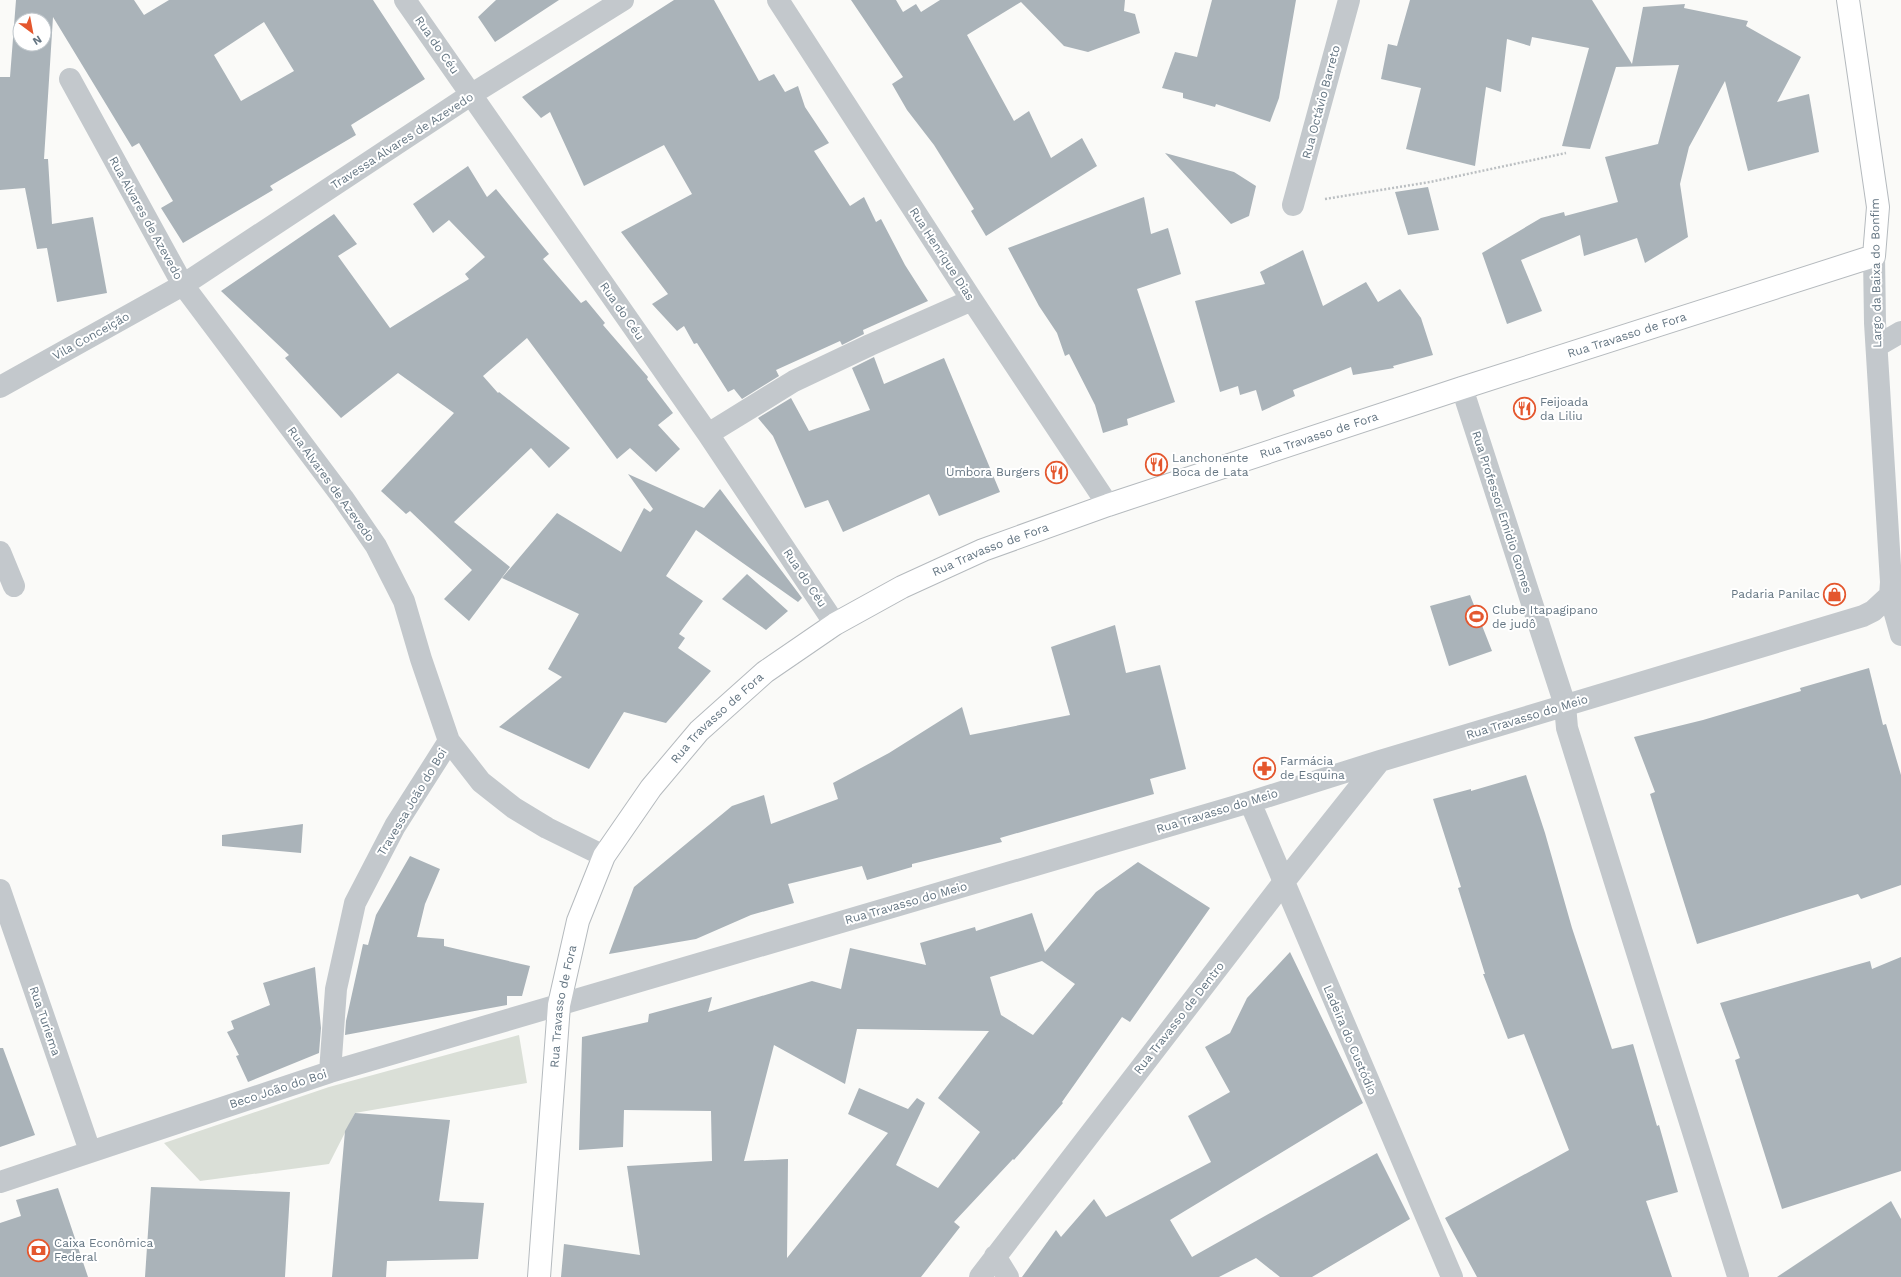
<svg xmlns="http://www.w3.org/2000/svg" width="1901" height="1277" font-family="'Work Sans',sans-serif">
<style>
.green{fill:#dadfd7}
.building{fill:#aab3b9;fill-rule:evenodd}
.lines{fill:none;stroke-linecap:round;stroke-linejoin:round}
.major-casing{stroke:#b5babe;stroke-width:24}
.path{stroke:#bbbfc2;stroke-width:2.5;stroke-dasharray:2 2;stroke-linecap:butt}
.minor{stroke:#c3c8cc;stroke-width:22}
.major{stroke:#fff;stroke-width:22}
.labels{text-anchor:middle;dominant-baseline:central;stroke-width:4;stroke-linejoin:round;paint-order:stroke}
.street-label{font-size:12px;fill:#657683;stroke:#fff}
.poi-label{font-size:12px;fill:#657683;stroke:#fff;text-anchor:start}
</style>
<rect width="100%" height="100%" fill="#fafaf8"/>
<path class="green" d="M 519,1035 L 527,1083 L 355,1113 L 329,1164 L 200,1181 L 164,1143 L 329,1087 Z"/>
<path class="building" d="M 16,0 L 134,0 L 144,15 L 169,0 L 373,0 L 425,79 L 351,125 L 356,135 L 270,186 L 273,190 L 183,243 L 161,208 L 173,201 L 139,143 L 132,147 L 53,17 L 44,159 L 48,159 L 52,224 L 93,217 L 107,293 L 57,302 L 47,248 L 37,249 L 25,188 L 0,190 L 0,77 L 10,77 ZM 20,20 L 44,20 L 44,44 L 20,44 ZM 264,22 L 294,71 L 241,101 L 214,55 Z
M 496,0 L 559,0 L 495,42 L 478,17 Z
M 674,0 L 714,0 L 759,81 L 774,74 L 785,92 L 798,86 L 805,107 L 829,143 L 814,151 L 850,206 L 864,197 L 876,222 L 881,219 L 905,265 L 928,301 L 863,330 L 864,334 L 842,345 L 840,341 L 776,370 L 779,376 L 742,399 L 734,389 L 728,392 L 697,343 L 694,344 L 684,326 L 677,331 L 652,304 L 668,294 L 621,232 L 692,194 L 664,145 L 584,186 L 550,112 L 541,118 L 522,97 Z
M 851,0 L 896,0 L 903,12 L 916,4 L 921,12 L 940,0 L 1125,0 L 1124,11 L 1135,14 L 1140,33 L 1088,52 L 1064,46 L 1021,2 L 967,35 L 1014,121 L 1029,111 L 1051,158 L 1082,138 L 1097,166 L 986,236 L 971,211 L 974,209 L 934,145 L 907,110 L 892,84 L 903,77 Z
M 1212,0 L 1296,0 L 1279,98 L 1270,122 L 1216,104 L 1215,107 L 1183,98 L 1183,93 L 1162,88 L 1175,52 L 1197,57 Z
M 1410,0 L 1592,0 L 1632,64 L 1643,7 L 1685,4 L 1684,8 L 1748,21 L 1746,26 L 1801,57 L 1777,102 L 1809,94 L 1819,152 L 1748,171 L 1725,81 L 1689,147 L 1680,184 L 1688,237 L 1645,263 L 1637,238 L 1584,256 L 1580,235 L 1521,260 L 1542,311 L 1507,324 L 1482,253 L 1541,218 L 1564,212 L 1565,216 L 1618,202 L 1605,157 L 1658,144 L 1679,65 L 1616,67 L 1590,149 L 1562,146 L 1589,48 L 1532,37 L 1530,46 L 1507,39 L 1501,92 L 1486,87 L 1475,166 L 1406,149 L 1421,88 L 1381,79 L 1388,44 L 1397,46 Z
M 1165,153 L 1234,172 L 1256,186 L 1249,216 L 1231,224 Z
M 468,166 L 487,197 L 496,189 L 549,254 L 543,259 L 581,303 L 586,300 L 605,323 L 603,325 L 648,377 L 647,379 L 673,413 L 658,425 L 680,449 L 656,472 L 630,448 L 617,459 L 527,338 L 483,376 L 498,393 L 499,392 L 570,448 L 549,468 L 531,448 L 454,522 L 510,567 L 469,621 L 444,599 L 472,570 L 410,511 L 406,514 L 381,491 L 454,413 L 398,373 L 341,418 L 285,358 L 289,355 L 221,291 L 334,214 L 357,244 L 338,256 L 390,328 L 469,279 L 465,274 L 485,257 L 449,220 L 433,233 L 413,204 Z
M 1428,187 L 1439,230 L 1408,235 L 1395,192 Z
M 1144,197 L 1151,234 L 1168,228 L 1181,274 L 1137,289 L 1175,402 L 1127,419 L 1128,425 L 1103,433 L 1095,405 L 1069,354 L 1065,356 L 1057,333 L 1039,306 L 1008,248 Z
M 1303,250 L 1323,306 L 1366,282 L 1378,302 L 1400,289 L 1421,318 L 1433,355 L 1393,366 L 1394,368 L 1353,375 L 1351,367 L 1293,390 L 1295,396 L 1262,411 L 1256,390 L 1240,395 L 1238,386 L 1220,392 L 1195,301 L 1265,284 L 1260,272 Z
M 874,357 L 884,384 L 944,358 L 1000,492 L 939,516 L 929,494 L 843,532 L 828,500 L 805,508 L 773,436 L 758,418 L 791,398 L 809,431 L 870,410 L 852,368 Z
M 628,474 L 704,508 L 720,489 L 802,598 L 798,602 L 696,530 L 666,576 L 703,601 L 679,634 L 685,638 L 678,648 L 711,671 L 666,723 L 624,712 L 589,769 L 499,727 L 562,677 L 548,669 L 579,614 L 502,578 L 557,513 L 621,552 L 644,508 L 650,512 L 653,509 Z
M 747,574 L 788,611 L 766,630 L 722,599 Z
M 1470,595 L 1492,651 L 1449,666 L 1430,606 Z
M 1115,625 L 1126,673 L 1160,665 L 1186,769 L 1150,779 L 1154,794 L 1000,838 L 1002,842 L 912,864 L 912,867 L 867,880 L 862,866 L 788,884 L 794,903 L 751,915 L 696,939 L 609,954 L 634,887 L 732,806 L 764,795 L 771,824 L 838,799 L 833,783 L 889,753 L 962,707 L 970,735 L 1070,715 L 1051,647 Z
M 1869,668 L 1883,725 L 1886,724 L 1901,775 L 1901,885 L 1861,899 L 1858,894 L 1697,944 L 1650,794 L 1655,792 L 1634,737 L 1703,720 L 1801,691 L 1800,688 Z
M 1526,775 L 1545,833 L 1572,928 L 1612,1049 L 1633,1044 L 1657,1126 L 1659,1125 L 1678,1192 L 1646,1201 L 1672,1277 L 1477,1277 L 1445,1218 L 1569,1150 L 1524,1034 L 1508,1039 L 1483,974 L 1485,974 L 1458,888 L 1461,887 L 1433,799 L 1471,789 L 1471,791 Z
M 303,824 L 301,853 L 222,846 L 222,835 Z
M 410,856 L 440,869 L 425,904 L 417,937 L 444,939 L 444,946 L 530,966 L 522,996 L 507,996 L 507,1005 L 345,1035 L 346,1021 L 363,944 L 368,945 L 376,915 Z
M 1138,862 L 1210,908 L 1130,1022 L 1122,1017 L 1062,1102 L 1063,1103 L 1014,1160 L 1013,1159 L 954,1222 L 960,1227 L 921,1277 L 561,1277 L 564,1244 L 640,1255 L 627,1166 L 712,1161 L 711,1111 L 624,1110 L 623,1147 L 579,1150 L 582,1037 L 648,1022 L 649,1014 L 712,997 L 708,1012 L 812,981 L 841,989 L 850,948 L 926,965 L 920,943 L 975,927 L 976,931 L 1032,913 L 1045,952 L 1096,892 ZM 1042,961 L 1075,984 L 1033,1035 L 1001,1015 L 990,977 ZM 857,1029 L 989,1031 L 938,1098 L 980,1132 L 938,1188 L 896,1165 L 925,1103 L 917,1098 L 908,1109 L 859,1088 L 848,1114 L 888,1133 L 787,1258 L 788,1159 L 744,1161 L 774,1045 L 845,1084 Z
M 1290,952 L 1363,1103 L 1170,1220 L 1192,1257 L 1377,1153 L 1410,1219 L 1312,1277 L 1280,1277 L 1256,1258 L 1219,1277 L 1022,1277 L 1056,1230 L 1061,1237 L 1094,1199 L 1106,1217 L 1211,1162 L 1188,1116 L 1230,1092 L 1205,1047 L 1230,1033 L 1247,998 Z
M 1901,957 L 1901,1171 L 1782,1209 L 1735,1060 L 1740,1058 L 1720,1003 L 1870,961 L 1872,969 Z
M 315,967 L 321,1028 L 319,1053 L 248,1082 L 236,1056 L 239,1055 L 227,1032 L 234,1029 L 231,1021 L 270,1005 L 263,983 Z
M 0,1048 L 3,1048 L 35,1135 L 0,1147 Z
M 355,1113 L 450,1120 L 439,1201 L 484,1203 L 478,1259 L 387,1261 L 386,1277 L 332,1277 L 345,1131 Z
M 151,1187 L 290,1192 L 285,1277 L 145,1277 Z
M 58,1188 L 88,1277 L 0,1277 L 0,1223 L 21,1216 L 16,1200 Z
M 1891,1201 L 1901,1219 L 1901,1277 L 1777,1277 Z"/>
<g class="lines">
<defs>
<g id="major">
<path id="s1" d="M 539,1277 L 559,1005 L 578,921 L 604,856 L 651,788 L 699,731 L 765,672 L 835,624 L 902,587 L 983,550 L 1108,505 L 1462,388 L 1874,256 L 1878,207 L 1848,0"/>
</g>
</defs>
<use href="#major" class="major-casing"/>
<path class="path" d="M 1325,199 L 1430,182 L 1566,153"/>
<path class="minor" d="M 405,0 L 708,434 L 835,624
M 778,0 L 972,300 L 1108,505
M 70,79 L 183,285 L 343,498 L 376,546 L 404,601 L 421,659 L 449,741 L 481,782 L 514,808 L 547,828 L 604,856
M 1293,205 L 1349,0
M 1874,256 L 1875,323 L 1891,582 L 1890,596 L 1901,635
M 1877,346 L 1901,332
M 0,387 L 183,285 L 472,94 L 623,0
M 1462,388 L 1565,705 L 1567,728 L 1738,1276
M 708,434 L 794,381 L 870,345 L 972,300
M 0,552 L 14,586
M 1250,802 L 1452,1277
M 0,890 L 90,1151
M 330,1072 L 336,989 L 355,903 L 395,826 L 449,741
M 0,1182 L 330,1072 L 1250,802 L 1380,761 L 1863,616 L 1873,611 L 1901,585
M 995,1256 L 1008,1277
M 980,1277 L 1283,883 L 1380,761"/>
<use href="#major" class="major"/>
</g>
<defs>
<symbol id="restaurant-ring" viewBox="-11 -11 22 22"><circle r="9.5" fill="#fff" stroke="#e4572e" stroke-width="1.5"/><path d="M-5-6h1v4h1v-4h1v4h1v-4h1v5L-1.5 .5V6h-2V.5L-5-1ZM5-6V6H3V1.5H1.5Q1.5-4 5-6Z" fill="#e4572e"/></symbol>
<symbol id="shop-ring" viewBox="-11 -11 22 22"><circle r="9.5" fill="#fff" stroke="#e4572e" stroke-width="1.5"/><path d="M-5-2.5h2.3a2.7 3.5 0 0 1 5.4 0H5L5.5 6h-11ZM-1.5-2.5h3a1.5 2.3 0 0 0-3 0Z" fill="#e4572e"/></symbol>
<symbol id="stadium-ring" viewBox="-11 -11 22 22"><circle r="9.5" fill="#fff" stroke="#e4572e" stroke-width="1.5"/><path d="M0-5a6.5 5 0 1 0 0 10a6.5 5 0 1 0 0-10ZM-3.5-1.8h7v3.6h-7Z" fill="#e4572e"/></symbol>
<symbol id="pharmacy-ring" viewBox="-11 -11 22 22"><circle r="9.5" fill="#fff" stroke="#e4572e" stroke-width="1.5"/><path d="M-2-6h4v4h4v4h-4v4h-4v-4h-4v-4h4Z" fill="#e4572e"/></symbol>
<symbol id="bank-ring" viewBox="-11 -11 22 22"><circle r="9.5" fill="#fff" stroke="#e4572e" stroke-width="1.5"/><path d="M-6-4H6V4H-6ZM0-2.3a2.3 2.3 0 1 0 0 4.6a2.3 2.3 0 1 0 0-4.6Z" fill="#e4572e"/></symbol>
</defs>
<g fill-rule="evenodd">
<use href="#restaurant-ring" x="1512" y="396" width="25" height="25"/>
<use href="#restaurant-ring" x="1144" y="452" width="25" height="25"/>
<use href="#restaurant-ring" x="1044" y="460" width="25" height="25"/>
<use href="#shop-ring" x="1822" y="582" width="25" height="25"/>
<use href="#stadium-ring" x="1464" y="604" width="25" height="25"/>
<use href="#pharmacy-ring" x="1252" y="756" width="25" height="25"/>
<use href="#bank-ring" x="26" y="1238" width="25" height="25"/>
</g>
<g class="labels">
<g class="street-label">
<text transform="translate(437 45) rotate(55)">Rua do Céu</text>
<text transform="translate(1321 102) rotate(-75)">Rua Octávio Barreto</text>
<text transform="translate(402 141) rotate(-33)">Travessa Alvares de Azevedo</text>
<text transform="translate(146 218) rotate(61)">Rua Alvares de Azevedo</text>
<text transform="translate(942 254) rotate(57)">Rua Henrique Dias</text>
<text transform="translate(1876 273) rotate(-91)">Largo da Baixa do Bonfim</text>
<text transform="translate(622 311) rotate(55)">Rua do Céu</text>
<text transform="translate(91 336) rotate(-29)">Vila Conceição</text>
<text stroke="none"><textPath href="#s1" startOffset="1604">Rua Travasso de Fora</textPath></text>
<text stroke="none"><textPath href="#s1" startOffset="1280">Rua Travasso de Fora</textPath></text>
<text transform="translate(331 484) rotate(54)">Rua Alvares de Azevedo</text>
<text transform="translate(1502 512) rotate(72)">Rua Professor Emidio Gomes</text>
<text stroke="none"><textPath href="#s1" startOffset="932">Rua Travasso de Fora</textPath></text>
<text transform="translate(805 578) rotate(56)">Rua do Céu</text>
<text transform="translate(1527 717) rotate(-17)">Rua Travasso do Meio</text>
<text stroke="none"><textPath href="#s1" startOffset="608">Rua Travasso de Fora</textPath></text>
<text transform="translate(412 802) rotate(-59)">Travessa João do Boi</text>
<text transform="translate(1217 811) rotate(-17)">Rua Travasso do Meio</text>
<text transform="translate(906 903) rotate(-16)">Rua Travasso do Meio</text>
<text stroke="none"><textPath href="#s1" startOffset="272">Rua Travasso de Fora</textPath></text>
<text transform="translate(1179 1018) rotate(-52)">Rua Travasso de Dentro</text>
<text transform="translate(45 1021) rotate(71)">Rua Turiema</text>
<text transform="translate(1350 1040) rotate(67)">Ladeira do Custódio</text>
<text transform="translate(278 1089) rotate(-18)">Beco João do Boi</text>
</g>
<g class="poi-label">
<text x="1540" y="402">Feijoada<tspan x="1540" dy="14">da Liliu</tspan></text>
<text x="1172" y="458">Lanchonente<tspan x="1172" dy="14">Boca de Lata</tspan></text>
<text x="1040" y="472" text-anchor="end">Umbora Burgers</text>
<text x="1820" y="594" text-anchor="end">Padaria Panilac</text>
<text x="1492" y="610">Clube Itapagipano<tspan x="1492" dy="14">de judô</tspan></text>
<text x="1280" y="761">Farmácia<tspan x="1280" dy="14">de Esquina</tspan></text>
<text x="54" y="1243">Caixa Econômica<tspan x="54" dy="14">Federal</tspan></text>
</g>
</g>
<g transform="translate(32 32) rotate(148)"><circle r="19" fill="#ffffff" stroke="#c1c8cd"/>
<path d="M0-3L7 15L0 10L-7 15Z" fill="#e4572e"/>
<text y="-6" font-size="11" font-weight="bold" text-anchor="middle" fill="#657683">N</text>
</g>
</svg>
